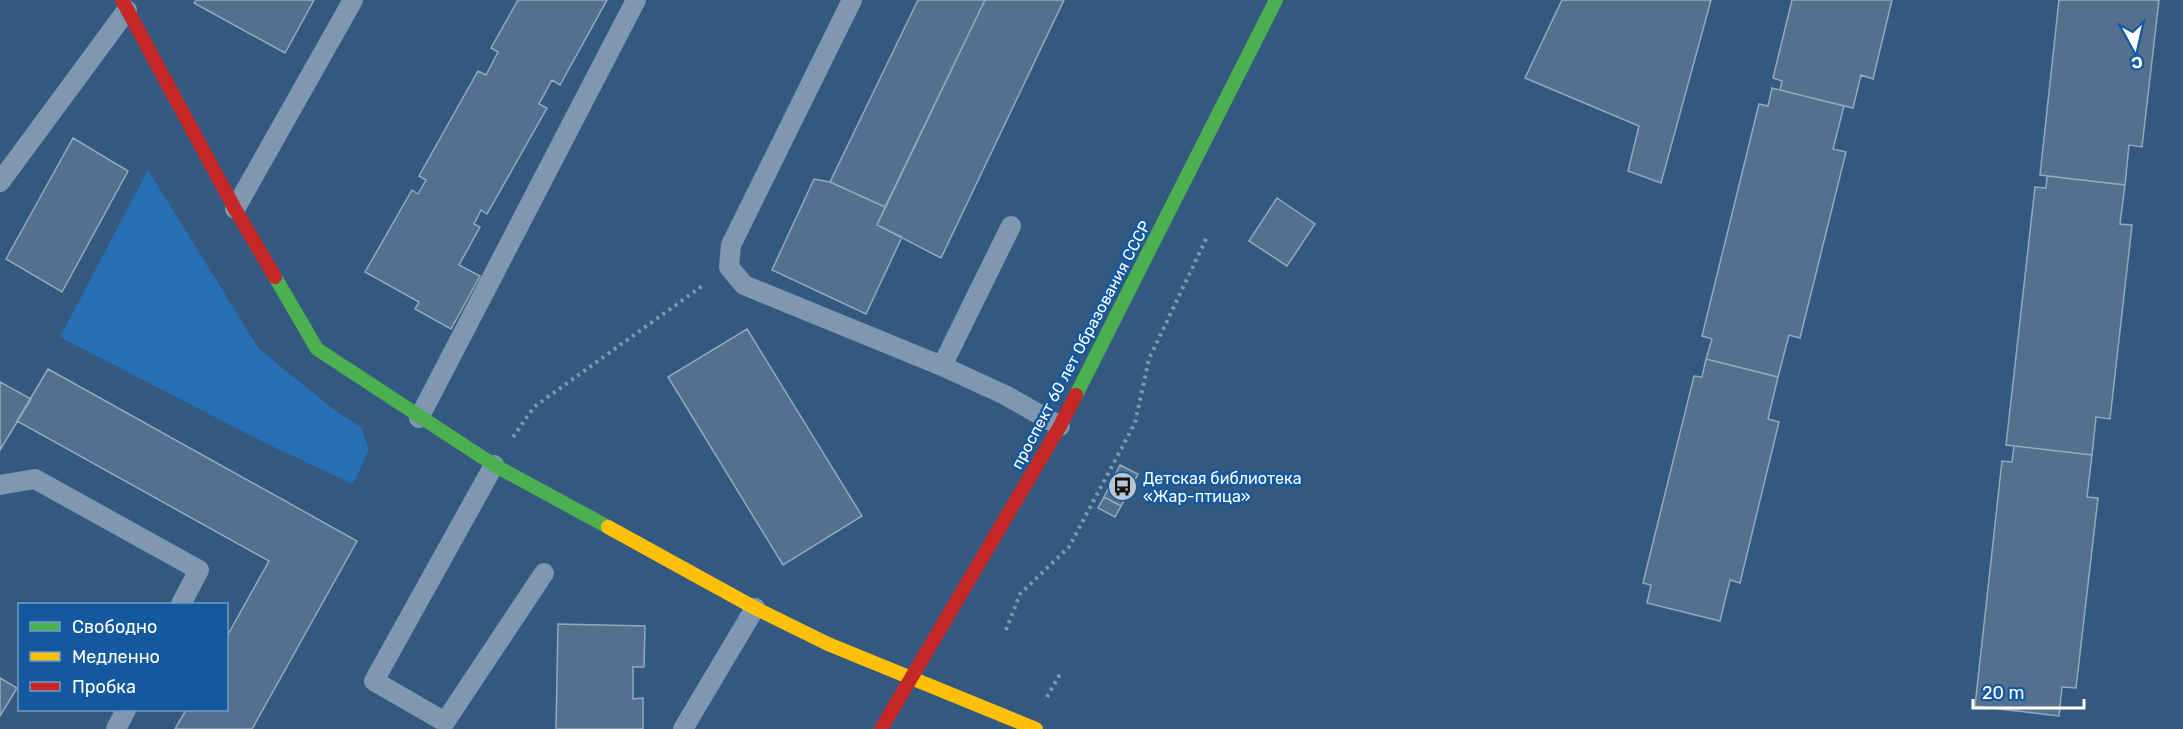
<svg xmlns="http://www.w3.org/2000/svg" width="2183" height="729" font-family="Rubik,sans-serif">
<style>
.green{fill:#296fb5}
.building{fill:#53718f;stroke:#94a8be;stroke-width:1.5}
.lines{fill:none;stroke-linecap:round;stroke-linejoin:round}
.path{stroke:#7f97b0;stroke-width:4;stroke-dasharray:3 4.5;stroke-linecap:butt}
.lane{stroke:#7f97b0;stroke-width:20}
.fast{stroke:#4caf50;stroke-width:14}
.slow{stroke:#ffc107;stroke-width:14}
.jam{stroke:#c62828;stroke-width:14}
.labels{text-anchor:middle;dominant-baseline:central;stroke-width:5;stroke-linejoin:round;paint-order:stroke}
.street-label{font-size:16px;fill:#fff;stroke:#14589f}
.poi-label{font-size:16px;fill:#fff;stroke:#14589f;text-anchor:start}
</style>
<rect width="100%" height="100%" fill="#345980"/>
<path class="green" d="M 148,170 L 259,349 L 338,413 L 361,427 L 369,450 L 353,484 L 265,443 L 60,337 Z"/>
<path class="building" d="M 196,0 L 314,0 L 285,53 L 194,3 Z
M 518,0 L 607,0 L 560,85 L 552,80 L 539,104 L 547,108 L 487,214 L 481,210 L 474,224 L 480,227 L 459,265 L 480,276 L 451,329 L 415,309 L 419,302 L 365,272 L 412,190 L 418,194 L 426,180 L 419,176 L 478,71 L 486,75 L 498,52 L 491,48 Z
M 918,0 L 985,0 L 885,207 L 830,182 Z
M 985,0 L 1064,0 L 941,258 L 877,225 Z
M 1562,0 L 1711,0 L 1661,183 L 1628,171 L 1639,126 L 1525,78 Z
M 1792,0 L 1892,0 L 1873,79 L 1861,75 L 1853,108 L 1780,90 L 1782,81 L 1773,78 Z
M 2059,0 L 2159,0 L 2142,147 L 2129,145 L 2125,185 L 2040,175 Z
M 1772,88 L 1844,106 L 1833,149 L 1846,152 L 1800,338 L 1789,335 L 1778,377 L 1706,359 L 1712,339 L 1702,336 L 1759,104 L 1768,106 Z
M 73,138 L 128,171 L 62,292 L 6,259 Z
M 2047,176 L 2125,185 L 2120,224 L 2132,225 L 2110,419 L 2096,417 L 2092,455 L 2006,445 L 2035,187 L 2046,188 Z
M 814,179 L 830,182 L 885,207 L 877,225 L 902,237 L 866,314 L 772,270 Z
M 1277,198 L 1315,224 L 1287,266 L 1249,241 Z
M 747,329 L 862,516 L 783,565 L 668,377 Z
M 1706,359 L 1778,377 L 1768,419 L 1779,422 L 1740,583 L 1730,580 L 1720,621 L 1647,603 L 1651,585 L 1643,583 L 1694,376 L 1702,377 Z
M 48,369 L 357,541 L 252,729 L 175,729 L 186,710 L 226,710 L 226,638 L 269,561 L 17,421 Z
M 0,382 L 31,399 L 0,450 Z
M 2014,446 L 2092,455 L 2087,497 L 2098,498 L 2076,688 L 2062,687 L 2059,716 L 1975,706 L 2002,461 L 2012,462 Z
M 1120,465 L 1138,474 L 1121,506 L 1104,497 Z
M 1104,497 L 1121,506 L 1115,517 L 1098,508 Z
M 558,624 L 645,626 L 644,667 L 633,667 L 633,699 L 643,698 L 643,729 L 556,729 Z
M 0,678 L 17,688 L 0,716 Z"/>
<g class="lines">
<path class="path" d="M 513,437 L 534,407 L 705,284
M 1006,630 L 1020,594 L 1069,547 L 1135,423 L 1149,359 L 1207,237
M 1047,697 L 1060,674"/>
<path class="lane" d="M 852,0 L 731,245 L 729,267 L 744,285 L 942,366 L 1005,395 L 1060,426
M 0,182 L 127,10
M 235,209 L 353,0
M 942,366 L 1011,226
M 419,418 L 636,0
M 494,465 L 374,681 L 445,722 L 544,573
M 0,485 L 35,479 L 199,570 L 181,604
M 116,729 L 126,710
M 683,729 L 755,608"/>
<path class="fast" d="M 275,277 L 317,349 L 494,465 L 608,527
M 1076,395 L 1276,0"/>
<path class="slow" d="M 608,527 L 755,608 L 828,644 L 1036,729"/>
<path class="jam" d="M 122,0 L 235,209 L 275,277
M 881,729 L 1060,426 L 1076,395"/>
</g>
<defs>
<symbol id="bus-disc" viewBox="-11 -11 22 22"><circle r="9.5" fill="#b8c5d3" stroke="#14589f"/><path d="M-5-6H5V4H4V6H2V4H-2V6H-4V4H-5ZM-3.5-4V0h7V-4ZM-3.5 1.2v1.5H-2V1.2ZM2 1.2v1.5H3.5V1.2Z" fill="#111"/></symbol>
</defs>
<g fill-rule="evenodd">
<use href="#bus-disc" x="1106" y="470" width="33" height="33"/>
</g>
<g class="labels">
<g class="street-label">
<text transform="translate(1081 345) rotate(-62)">проспект 60 лет Образования СССР</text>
</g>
<g class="poi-label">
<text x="1143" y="478">Детская библиотека<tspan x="1143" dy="18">«Жар-птица»</tspan></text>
</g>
</g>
<rect x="18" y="603" width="210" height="108" fill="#14589f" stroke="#729bc5" stroke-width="1.5"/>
<rect x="30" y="622" width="30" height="9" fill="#4caf50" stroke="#729bc5" stroke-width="1.5"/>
<text x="72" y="633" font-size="18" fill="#ffffff">Свободно</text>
<rect x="30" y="652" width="30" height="9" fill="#ffc107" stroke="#729bc5" stroke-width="1.5"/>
<text x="72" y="663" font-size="18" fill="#ffffff">Медленно</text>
<rect x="30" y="682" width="30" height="9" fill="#c62828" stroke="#729bc5" stroke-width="1.5"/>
<text x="72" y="693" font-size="18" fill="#ffffff">Пробка</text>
<g transform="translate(2135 48) rotate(172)" stroke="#14589f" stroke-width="4.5" paint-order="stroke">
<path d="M0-4.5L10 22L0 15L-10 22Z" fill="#ffffff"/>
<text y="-9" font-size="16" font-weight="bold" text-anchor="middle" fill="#ffffff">С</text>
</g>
<path d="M1973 699v9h111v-9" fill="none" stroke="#ffffff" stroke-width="3"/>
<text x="1982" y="699" font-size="18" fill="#ffffff" stroke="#14589f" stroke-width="4.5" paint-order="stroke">20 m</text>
</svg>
